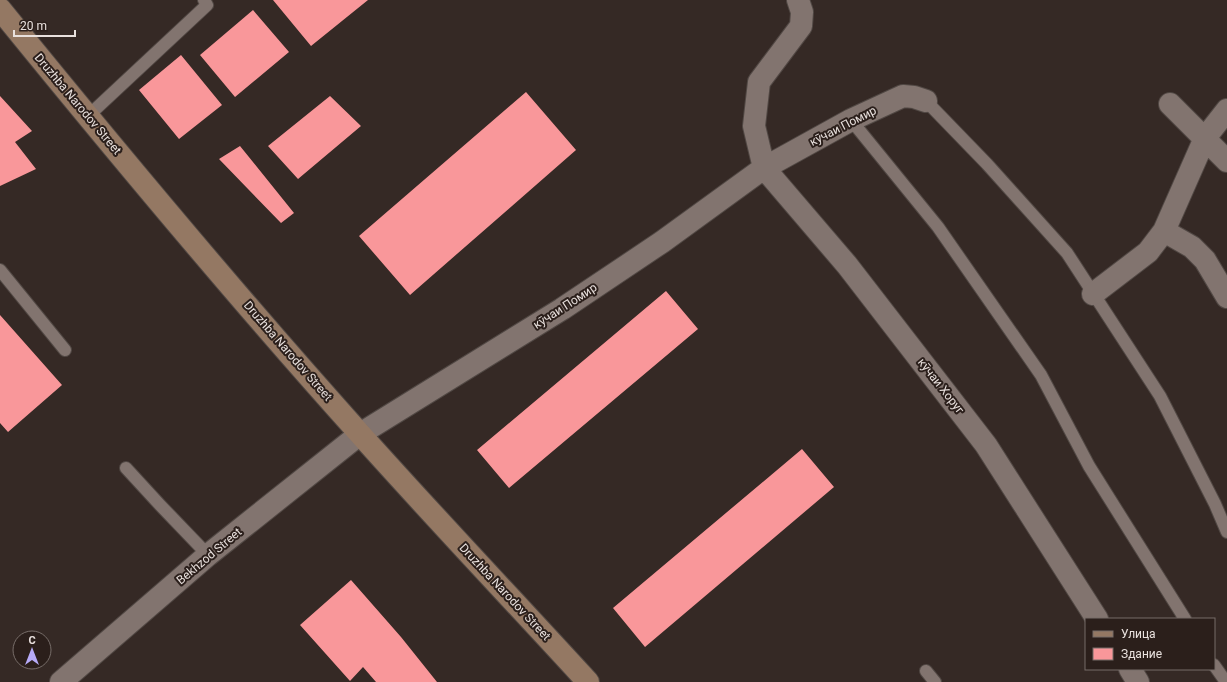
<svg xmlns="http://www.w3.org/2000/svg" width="1227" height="682" font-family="Roboto,sans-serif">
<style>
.building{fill:#f9979a}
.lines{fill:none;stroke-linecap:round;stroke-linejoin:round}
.service-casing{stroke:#514844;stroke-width:14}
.minor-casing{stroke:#514844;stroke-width:24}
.tertiary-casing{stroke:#514844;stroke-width:24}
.secondary-casing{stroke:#514844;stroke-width:24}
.service{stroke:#82746f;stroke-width:12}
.minor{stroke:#82746f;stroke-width:22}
.tertiary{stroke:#82746f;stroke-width:22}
.secondary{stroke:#947863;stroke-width:22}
.labels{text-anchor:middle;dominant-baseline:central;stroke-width:4;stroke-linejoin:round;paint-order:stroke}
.street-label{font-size:12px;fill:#e9e1de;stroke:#2b1f1b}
</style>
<rect width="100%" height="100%" fill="#352925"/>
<path class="building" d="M 273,0 L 368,0 L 311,46 Z
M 253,10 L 289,52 L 235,97 L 200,55 Z
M 181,55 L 222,105 L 179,139 L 139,90 Z
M 526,92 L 576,150 L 410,295 L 359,236 Z
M 0,96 L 32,131 L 15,142 L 36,169 L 0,186 Z
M 330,96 L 361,126 L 298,179 L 268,146 Z
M 240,146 L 294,213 L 281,223 L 219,159 Z
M 666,291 L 698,329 L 509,488 L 477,450 Z
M 0,315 L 62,385 L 8,432 L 0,423 Z
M 802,449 L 834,487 L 645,647 L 613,608 Z
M 351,580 L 401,637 L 437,682 L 376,682 L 363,667 L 350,681 L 300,625 Z"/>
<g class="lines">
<defs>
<path id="service" d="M 926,101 L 987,164 L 1067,253 L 1160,396 L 1215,504 L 1227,532
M 87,117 L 207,5 L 204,0
M 851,120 L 938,227 L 1041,375 L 1089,466 L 1185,619
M 0,270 L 65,350
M 126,468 L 160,505 L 208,555
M 1214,665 L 1226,682
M 926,671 L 935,682"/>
<path id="minor" d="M 798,0 L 802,12 L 801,26 L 759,82 L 754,126 L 764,168 L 847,265 L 986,445 L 1097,619
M 1170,104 L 1227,161
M 1164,231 L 1192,247 L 1205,260 L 1227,297
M 1093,294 L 1148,252 L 1164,231 L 1205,138 L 1227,110
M 360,434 L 562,309 L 662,242 L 764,168 L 851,120 L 903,96 L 914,97 L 926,101
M 1130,669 L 1138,682"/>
<path id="tertiary" d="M 61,682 L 208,555 L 360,434"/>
<path id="secondary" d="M 0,9 C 117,153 236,296 360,434 C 435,518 512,599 588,682"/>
</defs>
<use href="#service" class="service-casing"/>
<use href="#minor" class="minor-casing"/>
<use href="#tertiary" class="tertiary-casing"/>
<use href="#secondary" class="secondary-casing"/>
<use href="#service" class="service"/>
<use href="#minor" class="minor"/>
<use href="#tertiary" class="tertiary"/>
<use href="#secondary" class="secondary"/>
</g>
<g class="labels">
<g class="street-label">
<text transform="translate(78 104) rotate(50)">Druzhba Narodov Street</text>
<text transform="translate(843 126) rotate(-27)">кӯчаи Помир</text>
<text transform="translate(565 306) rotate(-33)">кӯчаи Помир</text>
<text transform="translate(288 351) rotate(49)">Druzhba Narodov Street</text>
<text transform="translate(941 386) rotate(52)">кӯчаи Хоруг</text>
<text transform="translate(209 556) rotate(-40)">Bekhzod Street</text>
<text transform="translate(505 592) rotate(47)">Druzhba Narodov Street</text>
</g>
</g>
<rect x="1085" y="618" width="130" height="52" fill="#2b1f1b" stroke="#776d69"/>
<rect x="1093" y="631" width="20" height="6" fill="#947863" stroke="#776d69"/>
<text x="1121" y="638" font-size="12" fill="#e9e1de">Улица</text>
<rect x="1093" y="648" width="20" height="12" fill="#f9979a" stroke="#776d69"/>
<text x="1121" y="658" font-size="12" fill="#e9e1de">Здание</text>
<g transform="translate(32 650)"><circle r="19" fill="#2b1f1b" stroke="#776d69"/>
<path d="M0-3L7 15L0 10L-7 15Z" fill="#b7abf8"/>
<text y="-6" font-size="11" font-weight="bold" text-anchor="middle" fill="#e9e1de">С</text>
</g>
<path d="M14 30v6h61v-6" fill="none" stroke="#e9e1de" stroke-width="2"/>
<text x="20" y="30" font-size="12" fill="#e9e1de" stroke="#2b1f1b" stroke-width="3" paint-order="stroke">20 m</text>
</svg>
